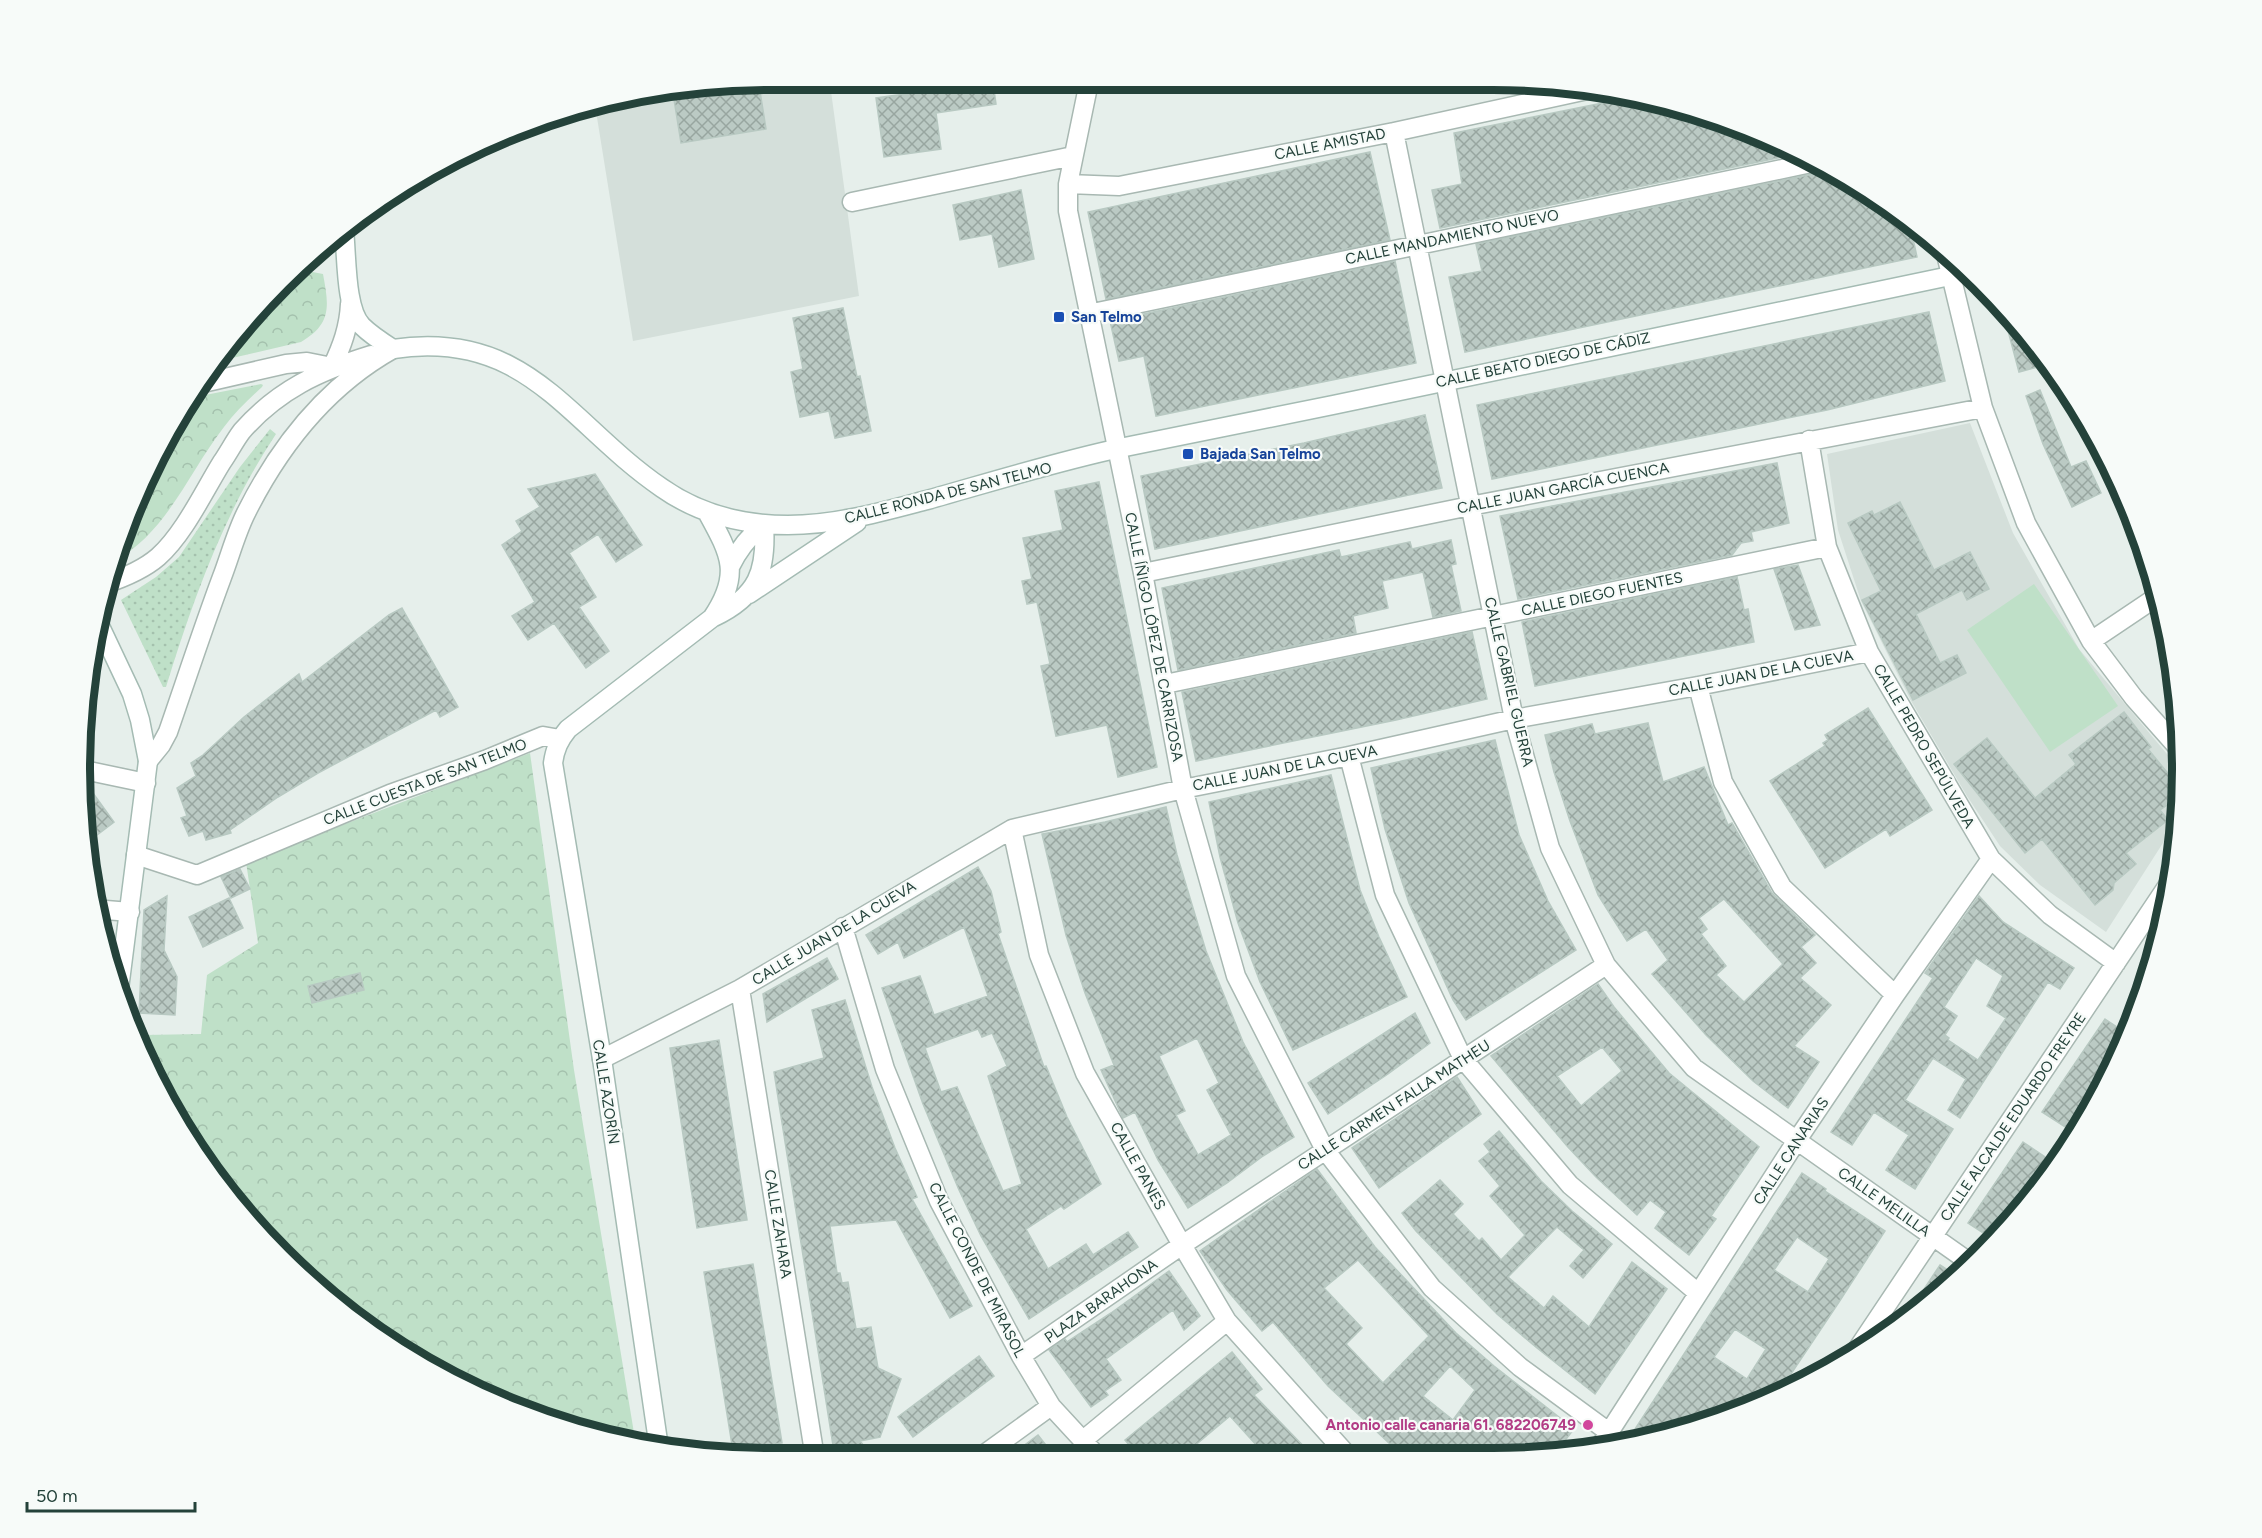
<svg xmlns="http://www.w3.org/2000/svg" width="2262" height="1538" font-family="Figtree,sans-serif">
<style>
.built{fill:#d4dfda}
.grass{fill:url(#grass-dots)}
.forest{fill:url(#forest-crowns)}
.pitch{fill:#bfe0c8}
.building{fill:url(#building-cross-hatch);stroke:#b8c9c2;stroke-width:1.5;fill-rule:evenodd}
.lines{fill:none;stroke-linecap:round;stroke-linejoin:round}
.street-casing{stroke:#a8b8b2;stroke-width:21}
.secondary-casing{stroke:#a4bbb3;stroke-width:21}
.street{stroke:#fff;stroke-width:18}
.secondary{stroke:#fff;stroke-width:18}
.transit-dot{fill:#1a4fb4;stroke:#f7fbf9;stroke-width:2}
.hotel-dot{fill:#d1479c;stroke:#f7fbf9;stroke-width:2}
.labels{text-anchor:middle;dominant-baseline:central;stroke-width:4.5;stroke-linejoin:round;paint-order:stroke}
.street-label{font-size:15px;fill:#24423a;stroke:#f7fbf9}
.transit-label{font-size:15px;font-weight:bold;fill:#164399;stroke:#f7fbf9;text-anchor:start}
.hotel-label{font-size:15px;font-weight:bold;fill:#b23c85;stroke:#f7fbf9;text-anchor:end}
.rim{fill:none;stroke:#24423a;stroke-width:8}
</style>
<defs>
<pattern id="grass-dots" width="8" height="8" patternUnits="userSpaceOnUse" patternTransform="scale(1.5)"><rect width="8" height="8" fill="#bfe0c8"/><path d="M2 2h.1M6 6h.1" fill="none" stroke="#a4c1ad" stroke-width="1.8" stroke-linecap="round"/></pattern>
<pattern id="forest-crowns" width="20" height="18" patternUnits="userSpaceOnUse" patternTransform="scale(1.5)"><rect width="20" height="18" fill="#bfe0c8"/><path d="M2 6a3 3 0 1 1 6 0M12 15a3 3 0 1 1 6 0" fill="none" stroke="#a4c1ad"/></pattern>
<pattern id="building-cross-hatch" width="8" height="8" patternUnits="userSpaceOnUse" patternTransform="scale(1.5)"><rect width="8" height="8" fill="#bbcac4"/><path d="M0 0l8 8M0 8l8-8" fill="none" stroke="#98a6a0"/></pattern>
</defs>
<rect width="100%" height="100%" fill="#e6efeb"/>
<path class="built" d="M 830,84 L 859,296 L 633,341 L 595,105 L 679,85 Z
M 1970,423 L 2013,533 L 2079,649 L 2182,772 L 2177,821 L 2106,932 L 2040,885 L 2000,846 L 1967,796 L 1910,699 L 1861,601 L 1838,530 L 1827,454 Z"/>
<path class="grass" d="M 270,429 L 276,434 C 225,511 193,599 166,687 L 163,687 L 121,600 L 156,577 L 179,557 L 240,467 Z"/>
<path class="forest" d="M 297,269 L 323,274 C 329,306 332,324 301,342 L 215,362 L 222,349 L 282,281 Z
M 261,384 L 263,385 L 262,387 C 248,400 235,412 224,427 C 188,473 167,533 113,562 L 132,505 L 195,397 Z
M 530,753 L 574,1070 L 636,1445 L 464,1387 L 350,1316 L 282,1257 L 172,1113 L 140,1050 L 144,1035 L 201,1034 L 207,975 L 258,943 L 246,862 Z"/>
<path class="pitch" d="M 2034,584 L 2118,706 L 2050,752 L 1967,630 Z"/>
<path class="building" d="M 957,83 L 993,83 L 996,104 L 936,113 L 941,149 L 884,157 L 876,98 L 957,87 Z
M 679,85 L 759,85 L 766,129 L 681,143 L 672,87 Z
M 1637,96 L 1802,153 L 1440,228 L 1432,190 L 1462,184 L 1454,133 Z
M 1370,152 L 1390,240 L 1106,299 L 1088,212 Z
M 1825,168 L 1909,220 L 1917,257 L 1465,352 L 1449,277 L 1482,271 L 1476,244 L 1818,173 Z
M 1021,190 L 1034,259 L 999,267 L 992,234 L 960,240 L 953,205 Z
M 1395,261 L 1416,363 L 1156,416 L 1144,356 L 1119,361 L 1110,321 Z
M 843,308 L 857,377 L 860,376 L 871,431 L 835,438 L 829,411 L 800,417 L 791,372 L 803,369 L 793,318 Z
M 2002,308 L 2029,341 L 2049,364 L 2019,372 Z
M 1929,312 L 1945,381 L 1827,410 L 1492,479 L 1477,405 Z
M 2040,390 L 2071,467 L 2086,461 L 2101,493 L 2072,507 L 2043,444 L 2026,396 Z
M 1425,415 L 1442,488 L 1155,549 L 1141,476 L 1304,443 Z
M 1777,463 L 1789,523 L 1751,532 L 1753,541 L 1741,543 L 1732,555 L 1518,599 L 1500,516 Z
M 595,474 L 642,545 L 616,562 L 598,534 L 569,553 L 596,597 L 579,607 L 609,651 L 586,668 L 554,623 L 528,640 L 512,616 L 535,602 L 502,545 L 522,531 L 516,521 L 540,507 L 528,489 Z
M 1099,482 L 1157,767 L 1118,777 L 1107,725 L 1056,736 L 1041,666 L 1050,664 L 1037,602 L 1027,604 L 1022,581 L 1032,579 L 1023,538 L 1063,530 L 1055,491 Z
M 1900,502 L 1934,570 L 1970,552 L 1989,589 L 1967,600 L 1962,590 L 1916,614 L 1940,663 L 1957,655 L 1966,673 L 1913,700 L 1862,600 L 1881,591 L 1848,523 L 1872,511 L 1874,515 Z
M 1451,540 L 1456,564 L 1451,565 L 1461,611 L 1433,617 L 1423,572 L 1382,581 L 1388,608 L 1353,616 L 1356,633 L 1178,670 L 1162,588 L 1339,550 L 1341,557 L 1410,542 L 1412,549 Z
M 1798,565 L 1820,625 L 1795,630 L 1774,569 Z
M 1737,577 L 1744,610 L 1748,609 L 1754,642 L 1535,686 L 1522,622 Z
M 402,608 L 458,707 L 440,717 L 436,710 L 318,773 L 278,797 L 230,830 L 231,833 L 206,840 L 203,831 L 189,836 L 181,818 L 187,816 L 177,788 L 196,776 L 191,763 L 203,755 L 244,717 L 299,674 L 302,682 L 389,615 Z
M 1472,632 L 1487,699 L 1396,720 L 1196,761 L 1182,692 Z
M 1868,708 L 1932,810 L 1890,836 L 1886,829 L 1825,868 L 1770,781 L 1825,746 L 1823,743 L 1828,740 L 1825,735 Z
M 2124,712 L 2151,747 L 2148,749 L 2179,787 L 2169,795 L 2173,801 L 2160,810 L 2168,820 L 2126,853 L 2136,864 L 2114,883 L 2113,890 L 2095,905 L 2042,839 L 2025,853 L 1954,764 L 1987,738 L 2035,798 L 2076,764 L 2069,755 Z
M 1648,723 L 1663,782 L 1704,767 L 1728,825 L 1732,823 L 1772,893 L 1815,935 L 1801,947 L 1816,963 L 1800,978 L 1831,1005 L 1794,1046 L 1819,1062 L 1788,1108 L 1753,1081 L 1706,1035 L 1652,974 L 1668,960 L 1646,929 L 1627,941 L 1598,895 L 1570,821 L 1554,772 L 1545,735 L 1592,724 L 1595,734 ZM 1724,899 L 1783,964 L 1744,1002 L 1716,975 L 1726,966 L 1701,934 L 1707,929 L 1699,918 Z
M 1495,740 L 1519,835 L 1548,901 L 1576,950 L 1466,1020 L 1453,1000 L 1409,903 L 1385,829 L 1371,768 Z
M 1331,775 L 1360,890 L 1379,937 L 1407,997 L 1293,1050 L 1260,982 L 1238,923 L 1220,857 L 1209,802 Z
M 85,782 L 114,822 L 89,841 L 86,802 Z
M 1166,807 L 1177,855 L 1206,951 L 1243,1042 L 1294,1137 L 1263,1156 L 1227,1183 L 1188,1208 L 1158,1160 L 1135,1112 L 1123,1118 L 1101,1070 L 1114,1065 L 1085,993 L 1066,935 L 1042,834 L 1105,822 ZM 1197,1038 L 1219,1083 L 1207,1090 L 1231,1135 L 1198,1155 L 1176,1115 L 1185,1111 L 1159,1056 Z
M 978,867 L 991,891 L 1001,932 L 998,934 L 1044,1067 L 1046,1066 L 1067,1117 L 1101,1184 L 1064,1209 L 1061,1206 L 1026,1229 L 1048,1269 L 1086,1244 L 1093,1255 L 1128,1232 L 1138,1247 L 1029,1319 L 981,1236 L 959,1190 L 923,1104 L 882,988 L 920,976 L 934,1015 L 988,996 L 964,927 L 904,958 L 898,942 L 878,954 L 866,935 ZM 978,1029 L 982,1037 L 992,1033 L 1007,1066 L 988,1076 L 1022,1184 L 1003,1191 L 957,1087 L 941,1092 L 925,1048 Z
M 240,869 L 250,889 L 231,898 L 221,877 Z
M 167,896 L 164,950 L 177,977 L 175,1015 L 139,1013 L 144,910 Z
M 1979,896 L 2003,922 L 2074,968 L 2060,989 L 2048,982 L 1960,1118 L 1948,1110 L 1966,1079 L 1933,1058 L 1905,1100 L 1953,1129 L 1915,1189 L 1886,1170 L 1909,1135 L 1874,1112 L 1852,1145 L 1831,1132 L 1933,978 L 1925,973 ZM 1976,958 L 2003,976 L 1987,1006 L 2006,1018 L 1978,1060 L 1948,1040 L 1949,1038 L 1945,1035 L 1957,1016 L 1944,1007 Z
M 229,898 L 243,928 L 203,947 L 189,917 Z
M 827,958 L 838,979 L 767,1022 L 763,994 Z
M 360,973 L 364,990 L 312,1003 L 308,986 Z
M 1598,984 L 1614,1007 L 1669,1073 L 1759,1147 L 1711,1216 L 1716,1219 L 1689,1255 L 1655,1228 L 1666,1212 L 1650,1200 L 1637,1215 L 1596,1177 L 1567,1146 L 1491,1056 ZM 1602,1047 L 1622,1071 L 1581,1106 L 1557,1076 Z
M 845,1000 L 872,1087 L 895,1148 L 917,1197 L 912,1199 L 972,1306 L 950,1318 L 896,1220 L 830,1226 L 837,1273 L 840,1273 L 842,1283 L 848,1282 L 856,1329 L 871,1327 L 878,1368 L 901,1379 L 880,1437 L 860,1441 L 874,1458 L 835,1458 L 774,1072 L 824,1058 L 812,1010 Z
M 1415,1013 L 1430,1043 L 1388,1074 L 1328,1114 L 1308,1083 Z
M 2105,1019 L 2129,1035 L 2091,1106 L 2073,1132 L 2042,1112 Z
M 719,1040 L 747,1220 L 697,1228 L 670,1048 Z
M 1457,1077 L 1481,1114 L 1379,1188 L 1352,1148 Z
M 1499,1131 L 1541,1181 L 1572,1211 L 1612,1244 L 1583,1278 L 1570,1266 L 1584,1250 L 1557,1227 L 1508,1277 L 1544,1308 L 1553,1296 L 1589,1327 L 1632,1262 L 1667,1289 L 1595,1394 L 1537,1348 L 1497,1314 L 1416,1231 L 1402,1213 L 1440,1180 L 1463,1204 L 1453,1214 L 1479,1241 L 1482,1238 L 1501,1260 L 1525,1235 L 1490,1196 L 1500,1186 L 1479,1161 L 1490,1152 L 1484,1144 Z
M 2023,1142 L 2054,1163 L 2032,1193 L 2029,1191 L 2011,1219 L 1994,1240 L 1968,1223 Z
M 1317,1169 L 1375,1247 L 1456,1333 L 1494,1366 L 1574,1429 L 1556,1452 L 1493,1458 L 1405,1458 L 1328,1386 L 1273,1322 L 1262,1331 L 1227,1290 L 1200,1251 ZM 1358,1260 L 1429,1336 L 1383,1383 L 1346,1344 L 1362,1328 L 1324,1288 ZM 1450,1366 L 1475,1390 L 1453,1420 L 1423,1396 Z
M 1802,1173 L 1826,1189 L 1825,1191 L 1885,1231 L 1839,1302 L 1777,1395 L 1757,1406 L 1624,1446 ZM 1797,1237 L 1829,1259 L 1808,1292 L 1774,1270 ZM 1735,1329 L 1766,1349 L 1747,1379 L 1714,1357 Z
M 753,1264 L 782,1443 L 733,1451 L 704,1272 Z
M 1940,1265 L 1957,1276 L 1916,1310 L 1912,1307 Z
M 1169,1271 L 1200,1316 L 1184,1330 L 1173,1310 L 1106,1359 L 1121,1380 L 1105,1391 L 1108,1395 L 1091,1407 L 1049,1350 L 1065,1339 L 1067,1342 L 1111,1313 Z
M 1232,1352 L 1262,1389 L 1254,1395 L 1315,1458 L 1268,1458 L 1230,1416 L 1180,1458 L 1140,1458 L 1125,1440 Z
M 979,1356 L 994,1376 L 913,1437 L 898,1417 Z
M 1038,1435 L 1056,1458 L 1007,1458 Z"/>
<g class="lines">
<defs>
<path id="street" d="M 1089,82 L 1068,184 L 1068,211 L 1143,573 L 1183,789 L 1236,976 L 1325,1150 L 1432,1288 L 1520,1367 L 1610,1433
M 1394,132 L 1514,719 L 1550,848 L 1606,965 L 1694,1068 L 1972,1264
M 1068,184 L 1119,186 L 1394,132 L 1592,89
M 852,202 L 1073,156
M 1945,250 L 1983,408 L 2026,523 L 2091,641 L 2134,698 L 2181,751
M 1088,314 L 1816,162
M 332,367 C 342,346 349,327 350,304
M 203,383 L 286,364 L 307,362 L 332,367
M 1809,440 L 1827,547 L 1869,652 L 1991,859 L 2050,915 L 2116,963
M 1143,573 L 1470,506 L 1983,408
M 105,584 C 123,578 144,569 158,557 C 184,534 204,491 222,462 C 229,452 235,440 242,431 C 278,390 319,371 371,355
M 2091,641 L 2158,596
M 1165,684 L 1827,547
M 1698,686 L 1723,782 L 1782,887 L 1895,995
M 1349,756 L 1385,895 L 1463,1059 L 1570,1185 L 1698,1293
M 148,761 L 161,745 L 168,732 C 186,680 203,628 222,577 C 230,556 236,533 246,513 C 280,445 327,386 393,349
M 84,770 L 146,783
M 1012,829 L 1039,955 L 1085,1073 L 1182,1245 L 1227,1321 L 1350,1458
M 136,855 L 197,875 L 390,794 L 485,760 L 543,736 L 560,739
M 94,909 L 130,912
M 843,927 L 885,1069 L 939,1201 L 1021,1356 L 1051,1406 L 1099,1458
M 740,989 L 815,1458
M 602,1059 L 740,989 L 1012,829 L 1183,789 L 1349,756 L 1514,719 L 1698,686 L 1869,652
M 1854,1354 L 2172,879
M 1021,1356 L 1182,1245 L 1606,965
M 1082,1441 L 1227,1321
M 1599,1448 L 1797,1140 L 1895,995 L 1991,859
M 979,1458 L 1051,1406"/>
<path id="secondary" d="M 344,230 C 347,256 345,309 362,326 C 371,335 382,342 393,349 C 528,329 567,423 662,488 C 699,514 744,525 788,525 C 836,525 881,512 927,500 C 991,482 1055,462 1120,448 C 1191,433 1262,420 1333,405 C 1545,362 1757,315 1969,272
M 731,565 C 739,549 749,536 764,524
M 749,594 L 857,522
M 714,617 C 758,596 767,571 764,524
M 98,622 L 132,694 L 140,720 L 148,761 L 119,989
M 659,1448 L 602,1059 L 553,763 C 555,749 559,740 568,729 L 712,618 C 742,574 730,554 707,512"/>
</defs>
<use href="#street" class="street-casing"/>
<use href="#secondary" class="secondary-casing"/>
<use href="#street" class="street"/>
<use href="#secondary" class="secondary"/>
</g>
<g class="transit-dot">
<rect x="1053" y="311" width="12" height="12" rx="3"/>
<rect x="1182" y="448" width="12" height="12" rx="3"/>
</g>
<circle class="hotel-dot" cx="1588" cy="1425" r="6"/>
<g class="labels">
<g class="street-label">
<text transform="translate(1330 144) rotate(-11)">CALLE AMISTAD</text>
<text transform="translate(1452 237) rotate(-12)">CALLE MANDAMIENTO NUEVO</text>
<text transform="translate(1543 360) rotate(-12)">CALLE BEATO DIEGO DE CÁDIZ</text>
<text transform="translate(1563 488) rotate(-11)">CALLE JUAN GARCÍA CUENCA</text>
<text transform="translate(948 493) rotate(-14)">CALLE RONDA DE SAN TELMO</text>
<text transform="translate(1602 594) rotate(-12)">CALLE DIEGO FUENTES</text>
<text transform="translate(1154 637) rotate(79)">CALLE ÍÑIGO LÓPEZ DE CARRIZOSA</text>
<text transform="translate(1761 673) rotate(-11)">CALLE JUAN DE LA CUEVA</text>
<text transform="translate(1509 682) rotate(77)">CALLE GABRIEL GUERRA</text>
<text transform="translate(1924 746) rotate(60)">CALLE PEDRO SEPÚLVEDA</text>
<text transform="translate(1285 768) rotate(-11)">CALLE JUAN DE LA CUEVA</text>
<text transform="translate(425 782) rotate(-21)">CALLE CUESTA DE SAN TELMO</text>
<text transform="translate(834 933) rotate(-31)">CALLE JUAN DE LA CUEVA</text>
<text transform="translate(606 1092) rotate(81)">CALLE AZORÍN</text>
<text transform="translate(1394 1105) rotate(-33)">CALLE CARMEN FALLA MATHEU</text>
<text transform="translate(2013 1117) rotate(-56)">CALLE ALCALDE EDUARDO FREYRE</text>
<text transform="translate(1791 1151) rotate(-57)">CALLE CANARIAS</text>
<text transform="translate(1138 1166) rotate(61)">CALLE PANES</text>
<text transform="translate(1884 1202) rotate(35)">CALLE MELILLA</text>
<text transform="translate(778 1224) rotate(81)">CALLE ZAHARA</text>
<text transform="translate(977 1270) rotate(63)">CALLE CONDE DE MIRASOL</text>
<text transform="translate(1101 1301) rotate(-35)">PLAZA BARAHONA</text>
</g>
<g class="transit-label">
<text x="1071" y="317">San Telmo</text>
<text x="1200" y="454">Bajada San Telmo</text>
</g>
<g class="hotel-label">
<text x="1576" y="1425">Antonio calle canaria 61. 682206749</text>
</g>
</g>
<path d="M0 0H2262V1538H0ZM769 90H1493A679 679 0 0 1 2172 769V769A679 679 0 0 1 1493 1448H769A679 679 0 0 1 90 769V769A679 679 0 0 1 769 90Z" fill="#f7fbf9" fill-rule="evenodd"/>
<path class="rim" d="M769 90H1493A679 679 0 0 1 2172 769V769A679 679 0 0 1 1493 1448H769A679 679 0 0 1 90 769V769A679 679 0 0 1 769 90Z"/>
<path d="M27 1502v9h168v-9" fill="none" stroke="#24423a" stroke-width="3"/>
<text x="36" y="1502" font-size="18" fill="#24423a" stroke="#f7fbf9" stroke-width="4.5" paint-order="stroke">50 m</text>
</svg>
